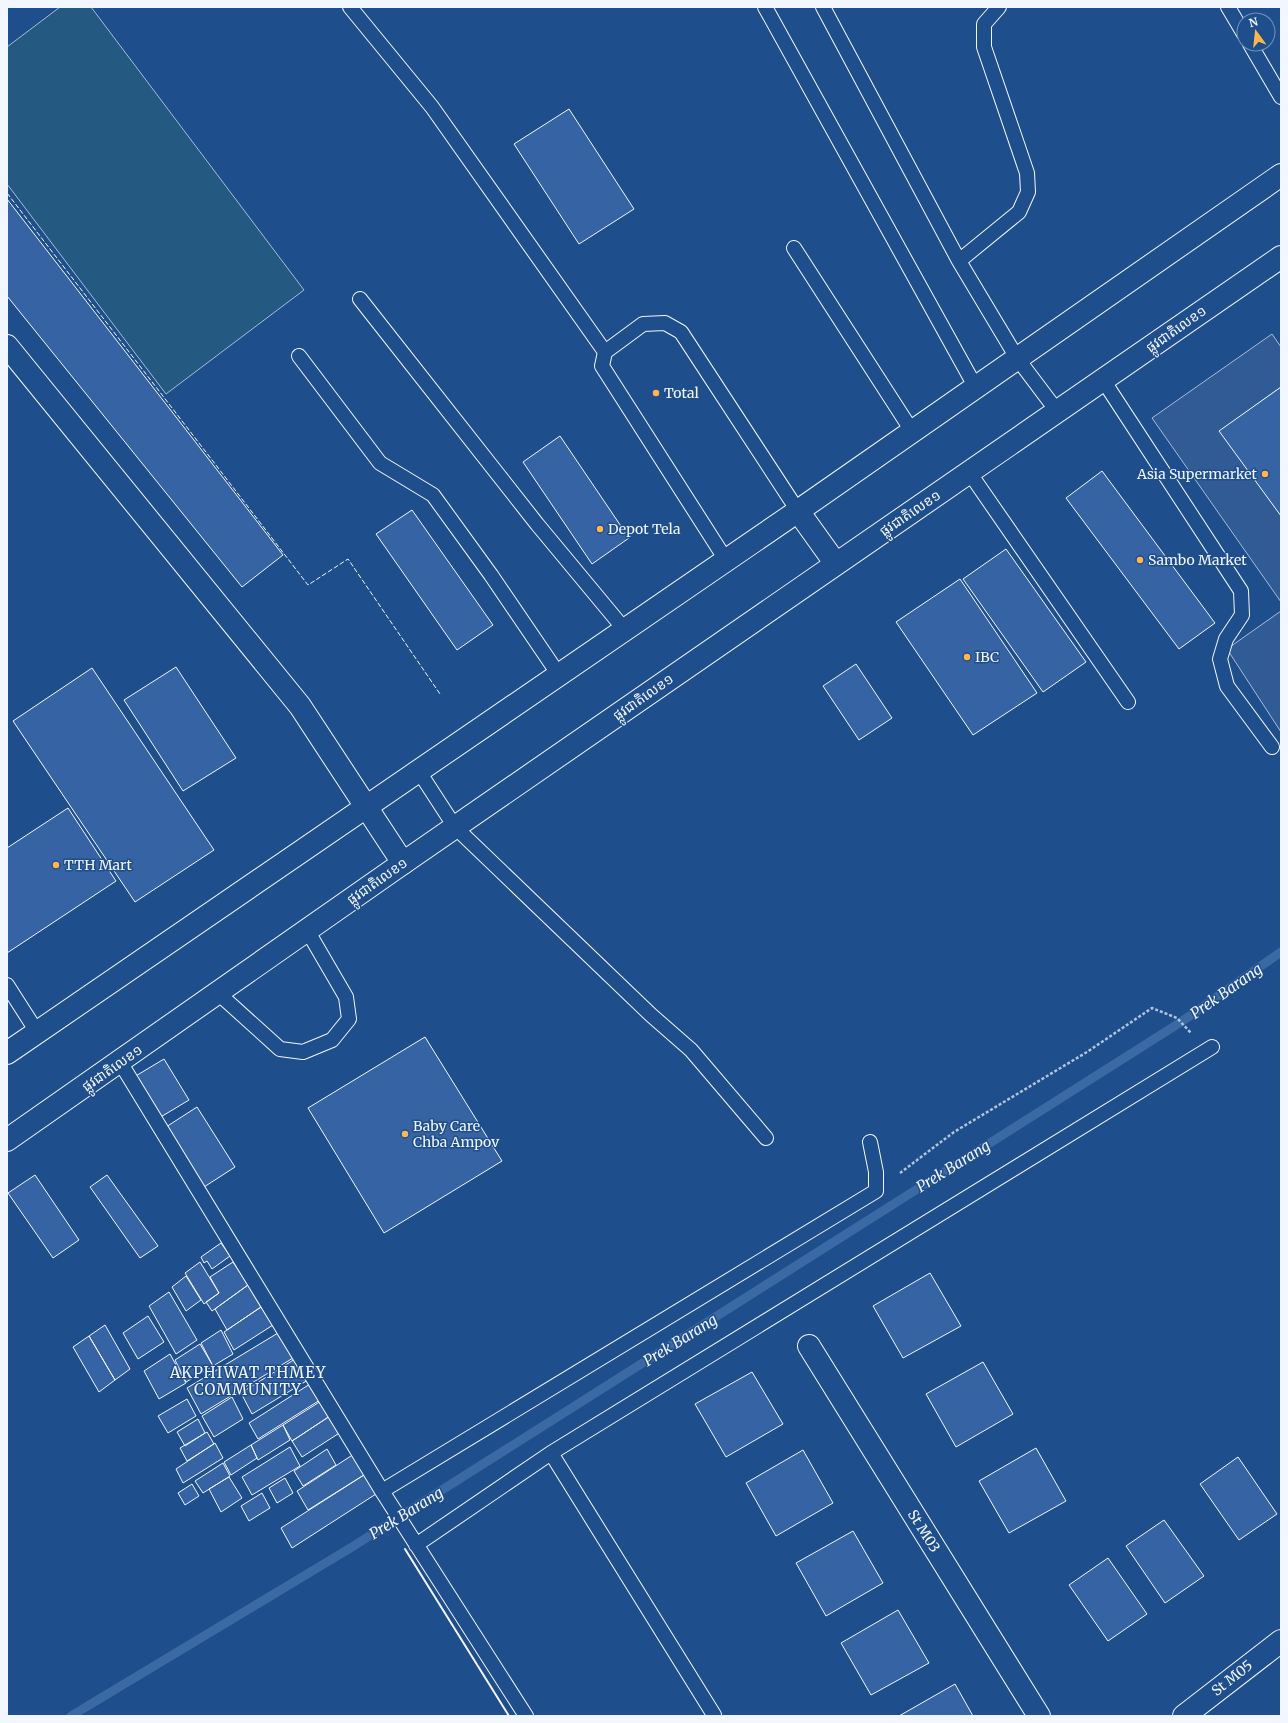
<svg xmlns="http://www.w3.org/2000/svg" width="1288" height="1723" font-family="Merriweather,'Noto Sans Khmer',serif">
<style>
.green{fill:#245a82;stroke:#a8bbd7}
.parking{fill:#305b95;stroke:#a8bbd7}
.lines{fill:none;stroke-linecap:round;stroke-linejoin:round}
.stream{stroke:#3b69a3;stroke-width:9}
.building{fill:#3563a3;stroke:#f2f6ff}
.service-casing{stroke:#f2f6ff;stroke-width:16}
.minor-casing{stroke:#f2f6ff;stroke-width:24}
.trunk-casing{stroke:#f2f6ff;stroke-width:24}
.path{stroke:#b3c4dc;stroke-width:2.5;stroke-dasharray:3 2;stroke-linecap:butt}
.service{stroke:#1f4e8c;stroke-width:14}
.minor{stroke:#1f4e8c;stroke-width:22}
.trunk{stroke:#1f4e8c;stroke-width:22}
.fence{stroke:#f2f6ff;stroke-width:1;stroke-dasharray:5 2;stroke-linecap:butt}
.wall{stroke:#f2f6ff;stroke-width:2}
.poi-dot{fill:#ffb74d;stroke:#1f4e8c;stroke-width:1.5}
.labels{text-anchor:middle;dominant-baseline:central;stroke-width:3;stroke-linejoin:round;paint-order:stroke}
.street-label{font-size:14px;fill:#f2f6ff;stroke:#1f4e8c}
.poi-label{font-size:14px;fill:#f2f6ff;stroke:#1f4e8c;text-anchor:start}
.water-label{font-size:15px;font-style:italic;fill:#f2f6ff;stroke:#1f4e8c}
.neighbourhood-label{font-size:15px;letter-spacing:1px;fill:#f2f6ff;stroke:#1f4e8c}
</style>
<rect width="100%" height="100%" fill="#1f4e8c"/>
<path class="green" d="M 60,7 L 91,7 L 304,290 L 166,394 L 7,184 L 7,47 Z"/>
<path class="parking" d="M 1272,334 L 1281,347 L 1281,387 L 1223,429 L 1281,511 L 1281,602 L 1152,418 Z
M 1281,611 L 1281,732 L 1227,649 Z"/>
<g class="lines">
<path class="stream" d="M 71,1716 L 352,1547 L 1181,1022 L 1281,952"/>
</g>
<path class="building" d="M 569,109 L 634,209 L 579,244 L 514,144 Z
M 7,199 L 283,555 L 242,587 L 7,296 Z
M 1281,387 L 1281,516 L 1219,431 Z
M 560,436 L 629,538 L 592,564 L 523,462 Z
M 1102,471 L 1215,623 L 1179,649 L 1066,498 Z
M 412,510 L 493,625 L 457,650 L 376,534 Z
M 1006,549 L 1086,662 L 1043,692 L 963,579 Z
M 960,579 L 1037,693 L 973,735 L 896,622 Z
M 856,664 L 892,718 L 859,740 L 823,686 Z
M 176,667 L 236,758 L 183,791 L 124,700 Z
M 92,668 L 214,850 L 135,902 L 13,721 Z
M 68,808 L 116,881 L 7,953 L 7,848 Z
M 425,1037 L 502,1161 L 384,1233 L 308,1108 Z
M 164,1059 L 189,1100 L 159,1118 L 134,1077 Z
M 197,1107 L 235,1167 L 204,1187 L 166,1127 Z
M 35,1175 L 79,1240 L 53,1258 L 8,1193 Z
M 107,1175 L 158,1246 L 140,1258 L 90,1187 Z
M 221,1243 L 230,1256 L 212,1269 L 207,1261 L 204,1263 L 201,1257 Z
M 200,1262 L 219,1293 L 204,1304 L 185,1273 Z
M 233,1262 L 248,1285 L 212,1311 L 206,1302 L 219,1293 L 210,1277 Z
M 930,1273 L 961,1326 L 903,1358 L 873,1306 Z
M 186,1276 L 201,1300 L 186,1311 L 172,1287 Z
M 248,1285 L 261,1307 L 227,1330 L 215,1309 Z
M 169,1292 L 197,1340 L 176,1354 L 149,1306 Z
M 261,1307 L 273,1325 L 234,1350 L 224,1332 Z
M 148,1316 L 164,1342 L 138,1359 L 123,1333 Z
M 105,1325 L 130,1369 L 115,1380 L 89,1336 Z
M 221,1330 L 233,1354 L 213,1366 L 201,1343 Z
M 278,1333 L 293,1358 L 201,1414 L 187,1388 Z
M 89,1336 L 115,1380 L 99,1392 L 73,1347 Z
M 200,1344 L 213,1366 L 186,1382 L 175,1360 Z
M 170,1354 L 186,1383 L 159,1399 L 144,1371 Z
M 295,1359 L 308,1380 L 252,1414 L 241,1393 Z
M 983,1362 L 1013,1414 L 956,1447 L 926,1394 Z
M 752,1372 L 783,1424 L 726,1457 L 695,1404 Z
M 310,1384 L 320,1400 L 258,1439 L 249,1423 Z
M 232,1397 L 243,1419 L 214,1437 L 202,1416 Z
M 187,1399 L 196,1416 L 168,1433 L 158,1416 Z
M 321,1401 L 330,1416 L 292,1441 L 283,1425 Z
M 330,1416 L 341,1432 L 302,1457 L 292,1441 Z
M 198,1419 L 205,1433 L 185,1446 L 177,1432 Z
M 283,1425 L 290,1440 L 258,1460 L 251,1445 Z
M 207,1432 L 214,1444 L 187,1461 L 180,1448 Z
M 215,1443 L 223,1458 L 183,1483 L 176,1469 Z
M 251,1445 L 257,1458 L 231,1475 L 224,1462 Z
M 290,1447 L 300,1466 L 252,1495 L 242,1477 Z
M 1036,1448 L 1066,1501 L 1009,1533 L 979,1481 Z
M 327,1449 L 336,1465 L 303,1486 L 294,1471 Z
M 803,1450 L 833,1503 L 776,1536 L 746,1483 Z
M 354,1454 L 367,1473 L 308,1510 L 297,1491 Z
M 1238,1457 L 1277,1514 L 1239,1540 L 1200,1484 Z
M 223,1463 L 230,1476 L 203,1493 L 195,1481 Z
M 364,1475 L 376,1494 L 292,1548 L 281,1528 Z
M 229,1477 L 242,1498 L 221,1512 L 209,1489 Z
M 285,1478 L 293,1493 L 277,1503 L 269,1488 Z
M 192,1484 L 199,1496 L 185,1505 L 178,1493 Z
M 262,1493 L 270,1508 L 249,1521 L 241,1506 Z
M 1164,1520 L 1204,1576 L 1165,1603 L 1126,1546 Z
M 853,1531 L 883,1583 L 826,1616 L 796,1563 Z
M 1108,1558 L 1147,1614 L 1108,1641 L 1069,1585 Z
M 898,1610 L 929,1663 L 871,1695 L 841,1643 Z
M 955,1684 L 973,1716 L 899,1716 Z"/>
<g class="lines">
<defs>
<path id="service" d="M 350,7 L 432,107 L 605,352
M 765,7 L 975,386
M 823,7 L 959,261 L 1017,358 L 1057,411
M 1228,7 L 1244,34
M 1250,44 L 1281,97
M 794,248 L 912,431
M 959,261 L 1019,212 L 1028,192 L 1027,173 L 984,47 L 984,24 L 999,7
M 360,299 L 537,524 L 625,630
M 299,356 L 380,463 L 433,495 L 491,575 L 559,675
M 1103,380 L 1241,591 L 1242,615 L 1226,639 L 1220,659 L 1227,686 L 1272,747
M 969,472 L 1128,702
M 726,560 L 602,366 L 605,352 L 643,324 L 665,323 L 681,332 L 798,511
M 418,770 L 455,827 L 651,1015 L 691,1050 L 766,1138
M 7,985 L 37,1032
M 218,993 L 280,1049 L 303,1052 L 332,1040 L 349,1019 L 346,997 L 307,930
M 120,1062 L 382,1491 L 526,1716
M 551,1453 L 714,1715
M 382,1491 L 876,1191 L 876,1172 L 870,1142
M 416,1545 L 551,1453 L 1212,1047"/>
<path id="minor" d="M 7,346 L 300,706 L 403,863
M 809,1346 L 1039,1716
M 1184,1716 L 1281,1641"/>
<path id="trunk" d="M 798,511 L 836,564
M 7,1053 L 798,511 L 1281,175
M 7,1140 L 403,863 L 1281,257"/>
</defs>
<use href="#service" class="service-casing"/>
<use href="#minor" class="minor-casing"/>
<use href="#trunk" class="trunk-casing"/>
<path class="path" d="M 900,1173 L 954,1132 L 1087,1052 L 1152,1008 L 1177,1018 L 1191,1033"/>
<use href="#service" class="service"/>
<use href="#minor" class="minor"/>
<use href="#trunk" class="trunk"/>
<path class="fence" d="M 7,193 L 308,585 L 348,559 L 440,694"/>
<path class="wall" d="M 405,1549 L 509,1716"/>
</g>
<g class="poi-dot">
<circle cx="656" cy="393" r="4"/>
<circle cx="1265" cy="474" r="4"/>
<circle cx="600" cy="529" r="4"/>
<circle cx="1140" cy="560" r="4"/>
<circle cx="967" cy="657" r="4"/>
<circle cx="56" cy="865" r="4"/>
<circle cx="405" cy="1134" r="4"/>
</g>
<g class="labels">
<g class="street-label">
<text transform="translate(1176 329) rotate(-35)">ផ្លូវជាតិលេខ១</text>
<text transform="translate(910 513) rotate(-34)">ផ្លូវជាតិលេខ១</text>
<text transform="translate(643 697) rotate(-35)">ផ្លូវជាតិលេខ១</text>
<text transform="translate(377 881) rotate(-35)">ផ្លូវជាតិលេខ១</text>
<text transform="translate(112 1068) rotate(-35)">ផ្លូវជាតិលេខ១</text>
<text transform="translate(924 1531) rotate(58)">St M03</text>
<text transform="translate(1232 1678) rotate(-38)">St M05</text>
</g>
<g class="poi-label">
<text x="664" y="393">Total</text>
<text x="1257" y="474" text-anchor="end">Asia Supermarket</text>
<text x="608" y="529">Depot Tela</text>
<text x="1148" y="560">Sambo Market</text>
<text x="975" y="657">IBC</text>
<text x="64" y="865">TTH Mart</text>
<text x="413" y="1126">Baby Care<tspan x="413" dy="16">Chba Ampov</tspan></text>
</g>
<g class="water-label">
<text transform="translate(1226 991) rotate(-35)">Prek Barang</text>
<text transform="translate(953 1166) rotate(-32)">Prek Barang</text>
<text transform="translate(680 1340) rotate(-32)">Prek Barang</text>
<text transform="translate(406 1513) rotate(-32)">Prek Barang</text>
</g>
<g class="neighbourhood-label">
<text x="248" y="1372">AKPHIWAT THMEY<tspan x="248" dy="17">COMMUNITY</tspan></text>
</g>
</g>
<rect width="1288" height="1723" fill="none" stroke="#f2f6ff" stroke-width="16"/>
<g transform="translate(1256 32) rotate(345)"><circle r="19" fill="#1f4e8c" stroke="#7391ba"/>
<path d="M0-3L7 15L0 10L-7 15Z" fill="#ffb74d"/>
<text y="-6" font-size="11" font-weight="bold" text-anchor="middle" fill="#f2f6ff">N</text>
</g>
</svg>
